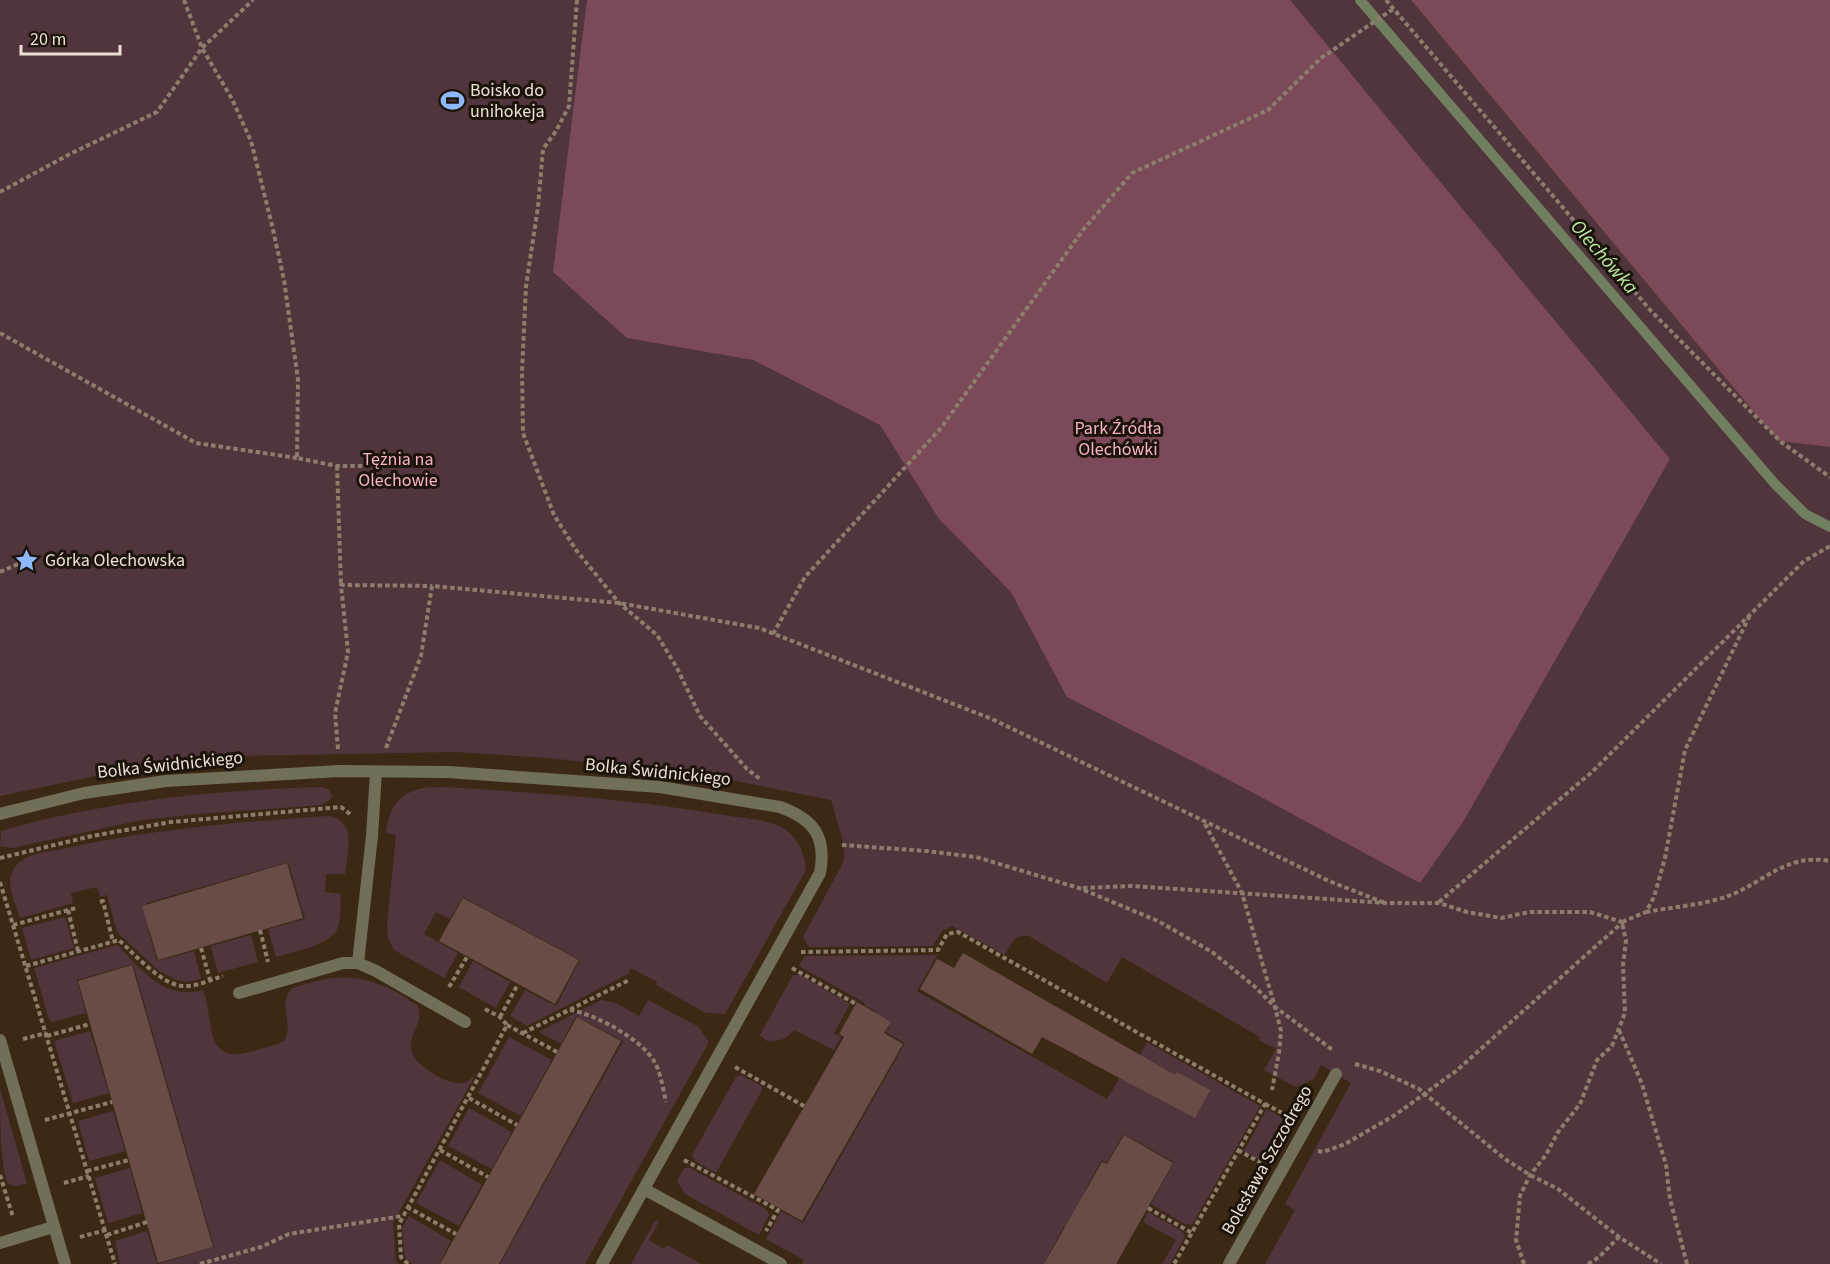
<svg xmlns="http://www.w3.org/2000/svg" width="1830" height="1264" font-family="'Source Sans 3',sans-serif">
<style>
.green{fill:#51353d}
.forest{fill:#7c4959}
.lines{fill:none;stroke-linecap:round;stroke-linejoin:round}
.stream{stroke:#6f7f5f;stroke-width:10}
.building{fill:#694c45}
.path{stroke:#8c7d6d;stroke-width:4;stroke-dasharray:4.5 3;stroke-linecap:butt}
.service{stroke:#716e59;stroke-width:12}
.minor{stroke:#716e59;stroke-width:12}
.labels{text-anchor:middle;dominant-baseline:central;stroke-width:6;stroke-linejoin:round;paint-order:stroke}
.poi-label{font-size:18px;fill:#ebe0d3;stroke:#1c140b;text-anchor:start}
.park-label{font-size:18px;fill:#f6b3c6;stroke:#1c140b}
.street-label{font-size:18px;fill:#ebe0d3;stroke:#1c140b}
.water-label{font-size:20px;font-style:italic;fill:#bbe8a5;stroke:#1c140b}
</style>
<rect width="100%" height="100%" fill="#3b2915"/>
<path class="green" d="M 0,0 L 1411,0 L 1778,441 L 1830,447 L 1830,1264 L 1265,1264 L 1295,1210 L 1285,1204 L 1351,1083 L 1321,1065 L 1314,1079 L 1296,1087 L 1264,1070 L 1276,1049 L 1259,1040 L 1260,1037 L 1122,957 L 1107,983 L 1029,936 C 1014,934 1011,944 1005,955 L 952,926 L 942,931 L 933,946 L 809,947 L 803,937 L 844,861 L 844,845 L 831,800 L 706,775 L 548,758 L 455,752 L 240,756 L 134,768 L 0,796 Z
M 323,787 L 329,790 L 332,796 L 330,800 L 321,805 L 198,814 L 142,820 L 12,848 L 0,846 L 1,831 C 104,801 216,790 323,787 Z
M 444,787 C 540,793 635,799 730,816 C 744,818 771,820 783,828 C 799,838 804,852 806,870 L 725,1014 L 706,1013 L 656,985 L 657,982 L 631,968 L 628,974 L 527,1026 L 510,1016 L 525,990 L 556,1006 L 580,960 L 463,897 L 450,919 L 436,912 L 424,934 L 458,953 L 444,978 L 394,950 L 388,938 L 387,924 L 396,835 L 386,833 C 390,797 409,786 444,787 Z
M 328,816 C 358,820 347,853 345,874 L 326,874 L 325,892 L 341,894 C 340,904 341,917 338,927 C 332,945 293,952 276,957 L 268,929 L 305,919 L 288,862 L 147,903 L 154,926 L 148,929 L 157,961 L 194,951 L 201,979 L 187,982 L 176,980 L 158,970 L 117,932 L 107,895 L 100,897 L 97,887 L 71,893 L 73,903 L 20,918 C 15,901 3,881 16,866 C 27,852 51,852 67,848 C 153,829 240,822 328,816 Z
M 65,917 L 74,948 L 31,960 L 22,928 Z
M 251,935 L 258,962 L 218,973 L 211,946 Z
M 117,945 C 142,970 165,1001 203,990 C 215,1020 202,1067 253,1051 C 263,1048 274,1046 284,1041 C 295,1023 277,1009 291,989 C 342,970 371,974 417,1005 C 425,1022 409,1033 411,1049 C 413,1064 444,1083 458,1083 C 467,1084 472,1079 477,1072 L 393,1223 L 396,1261 L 399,1264 L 158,1264 L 214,1247 L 133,964 L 77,980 L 86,1013 L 52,1022 L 49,1019 L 34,968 Z
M 937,955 L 917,991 L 1107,1099 L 1135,1052 L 1140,1055 L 1147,1042 L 1260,1106 L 1192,1225 L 1185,1224 L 1151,1204 L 1174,1162 L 1123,1134 L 1107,1163 L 1102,1160 L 1085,1190 L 1090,1193 L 1070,1229 L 1064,1227 L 1048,1256 L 1052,1260 L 1050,1264 L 802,1264 L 804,1260 L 766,1239 L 781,1211 L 803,1223 L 905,1043 L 886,1032 L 889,1026 L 872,1017 L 875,1011 L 864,1005 L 865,1003 L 799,966 L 805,956 Z
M 473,961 L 510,982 L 496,1008 L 459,987 Z
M 793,975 L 800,975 L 850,1004 L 834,1033 L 841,1037 L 834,1050 L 794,1030 C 787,1039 779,1042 767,1041 L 760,1035 Z
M 601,1000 L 616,1003 L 639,1016 L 648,1000 L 699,1027 L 709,1042 L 585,1264 L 500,1264 L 623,1041 L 576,1016 L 561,1044 L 539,1032 Z
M 90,1031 L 109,1093 L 73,1103 L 54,1041 Z
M 509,1037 L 552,1060 L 521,1116 L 478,1093 Z
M 741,1075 L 762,1086 L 762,1090 L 716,1173 L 695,1161 L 692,1155 L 736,1077 Z
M 0,1089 L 27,1183 C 21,1185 15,1188 9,1184 C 0,1174 0,1107 0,1089 Z
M 469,1108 L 512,1132 L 492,1169 L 448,1146 Z
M 1267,1109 L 1284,1119 L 1285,1128 L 1265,1163 L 1244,1151 Z
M 113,1111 L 125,1151 L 89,1161 L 78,1121 Z
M 440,1160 L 482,1185 L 459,1226 L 416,1203 Z
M 130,1168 L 142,1213 L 108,1223 L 95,1178 Z
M 684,1168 L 690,1168 L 767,1210 L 769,1215 L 759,1235 L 685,1194 L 677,1181 Z
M 1148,1212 L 1182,1231 L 1185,1237 L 1170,1264 L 1162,1264 L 1176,1240 L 1143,1222 Z
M 409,1216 L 451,1241 L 439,1264 L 412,1264 L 405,1258 L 402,1228 Z
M 655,1221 L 659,1221 L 649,1240 L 664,1249 L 667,1245 L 701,1264 L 631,1264 Z
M 147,1231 L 157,1264 L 120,1264 L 115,1241 Z"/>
<path class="forest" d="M 587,0 L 1290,0 L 1527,287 L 1670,459 L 1463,822 L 1420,883 L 1233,782 L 1067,697 L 1011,592 L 939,519 L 880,425 L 753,360 L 627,338 L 553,272 Z
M 1411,0 L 1830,0 L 1830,447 L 1778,441 Z"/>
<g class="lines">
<path class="stream" d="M 1360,0 L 1775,484 L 1805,514 L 1830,527"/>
</g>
<path class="building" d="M 287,863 L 303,918 L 158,960 L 142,906 Z
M 463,898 L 579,960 L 555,1004 L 439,941 Z
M 963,953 L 1175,1075 L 1177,1072 L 1210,1090 L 1195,1118 L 1042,1037 L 1032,1054 L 920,989 L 937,959 L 954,968 Z
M 132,965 L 213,1247 L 158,1263 L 78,981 Z
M 857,1002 L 891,1022 L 884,1033 L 903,1044 L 802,1221 L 754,1194 L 844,1037 L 839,1034 Z
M 577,1017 L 621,1041 L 499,1264 L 440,1264 Z
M 1124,1135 L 1173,1163 L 1116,1264 L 1044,1264 L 1102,1162 L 1107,1164 Z"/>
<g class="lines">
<path class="path" d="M 184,0 L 202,48 L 232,99 L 251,141 L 272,225 L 284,280 L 298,380 L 297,458 L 337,466 L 368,466
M 577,0 L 569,106 L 556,131 L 543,149 L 538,207 L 526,286 L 522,372 L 523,433 L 554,515 L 576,550 L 619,603 L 657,635 L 677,668 L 700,716 L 747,769 L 760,779
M 1386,0 L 1651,311 L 1781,442 L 1830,477
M 0,192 L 70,154 L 157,112 L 202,48 L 253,0
M 0,333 L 196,443 L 297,458
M 337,466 L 341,585
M 0,572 L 27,560
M 773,634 L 805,577 L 941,428 L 1083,230 L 1132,173 L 1268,110 L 1321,58 L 1393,9
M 386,748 L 421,656 L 432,586 L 619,603 L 759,628 L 992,719 L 1329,881 L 1385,903
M 338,749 L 335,713 L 348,652 L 341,585 L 432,586
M 1205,824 L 1242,893 L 1275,1007 L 1281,1031 L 1279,1053 L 1272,1090
M 842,845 L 926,851 L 976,857 L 1079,888 L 1158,921 L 1212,952 L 1254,986 L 1275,1007 L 1334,1051
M 0,858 L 92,836 L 171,822 L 341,807 L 350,814
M 0,882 L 115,1264
M 1083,888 L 1131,886 L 1385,903 L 1439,903 L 1467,912 L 1501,918 L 1530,912 L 1590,912 L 1622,922
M 100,902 L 103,901 L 113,942
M 1439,902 L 1592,772 L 1804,561 L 1830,546
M 68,910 L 78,951
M 1646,912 C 1672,907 1704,905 1728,896 C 1765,882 1786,853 1830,861
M 13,925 L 76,908
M 260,930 L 268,962
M 201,948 L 210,980
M 801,952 L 938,950 L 947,934 L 958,932 L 1265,1104 L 1174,1264
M 26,966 L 119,940 C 134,954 161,984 182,986 C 196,987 210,980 223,976
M 792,968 L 856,1004
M 449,987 L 467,957
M 570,1010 C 595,1014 641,1039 654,1061 C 661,1073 663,1089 666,1102
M 500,1017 L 518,984
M 507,1025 L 557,1052
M 1619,1030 L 1642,1084 L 1660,1145 L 1666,1165 L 1670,1199 L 1687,1264
M 523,1033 L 629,980
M 47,1036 L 90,1024
M 23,1039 L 46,1033
M 1355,1064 L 1380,1071 L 1419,1089 L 1505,1159 L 1530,1175 L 1558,1189 L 1619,1237 L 1661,1264
M 735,1067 L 804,1106
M 469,1098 L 517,1125
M 1265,1104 L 1288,1116
M 45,1120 L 112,1102
M 440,1150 L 488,1177
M 1238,1150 L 1261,1163
M 1318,1151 L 1323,1152 L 1345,1144 L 1395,1115 L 1456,1071 L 1623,922
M 684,1160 L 778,1210 L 766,1231
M 87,1171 L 129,1160
M 0,1175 L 13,1217
M 64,1183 L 89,1176
M 407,1207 L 456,1234
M 1148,1208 L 1192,1233
M 107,1235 L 147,1222
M 80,1237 L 106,1230
M 200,1264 L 261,1247 L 289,1234 L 402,1216
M 408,1264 L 401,1257 L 399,1224 L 507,1025 L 500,1017 L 483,1008
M 1524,1264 L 1516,1240 L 1520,1196 L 1530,1175 L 1546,1155 L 1558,1132 L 1580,1104 L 1597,1060 L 1612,1046 L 1625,1013 L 1623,965 L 1626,941 L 1622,922 L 1646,912 L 1654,897 L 1665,858 L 1685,750 L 1750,615
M 1588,1264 L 1599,1257 L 1619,1237"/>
<path class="service" d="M 358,963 L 372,836 L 376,772
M 239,993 L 343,963 L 358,963 L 376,971 L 465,1022
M 644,1189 L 781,1264
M 0,1243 L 53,1227"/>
<path class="minor" d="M 0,814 L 84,793 L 166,781 L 339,771 L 448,772 L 660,787 L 780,807 C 813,819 827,836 820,873 L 602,1264
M 0,1040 L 65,1264
M 1229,1264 L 1336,1074"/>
</g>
<defs>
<symbol id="stadium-bare" viewBox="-9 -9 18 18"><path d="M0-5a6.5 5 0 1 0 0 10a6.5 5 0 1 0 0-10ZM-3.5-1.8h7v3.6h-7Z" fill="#8eb9fc" stroke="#1c140b" stroke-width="2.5" paint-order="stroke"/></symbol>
<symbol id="sight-bare" viewBox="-9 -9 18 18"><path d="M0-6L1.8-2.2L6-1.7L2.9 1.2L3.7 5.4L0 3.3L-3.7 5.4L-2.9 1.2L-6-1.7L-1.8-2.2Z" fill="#8eb9fc" stroke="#1c140b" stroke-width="2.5" paint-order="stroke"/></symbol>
</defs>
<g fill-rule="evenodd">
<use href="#stadium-bare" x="436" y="84" width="33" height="33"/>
<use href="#sight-bare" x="10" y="544" width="33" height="33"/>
</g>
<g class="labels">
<g class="poi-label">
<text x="470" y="90">Boisko do<tspan x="470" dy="21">unihokeja</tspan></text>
<text x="45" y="560">Górka Olechowska</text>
</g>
<g class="park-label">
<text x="1118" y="428">Park Źródła<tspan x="1118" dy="21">Olechówki</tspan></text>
<text x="398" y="459">Tężnia na<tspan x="398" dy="21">Olechowie</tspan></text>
</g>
<g class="street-label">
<text transform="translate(170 765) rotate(-6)">Bolka Świdnickiego</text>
<text transform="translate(658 772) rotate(6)">Bolka Świdnickiego</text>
<text transform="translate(1267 1160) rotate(-61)">Bolesława Szczodrego</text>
</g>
<g class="water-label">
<text transform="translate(1604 257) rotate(49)">Olechówka</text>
</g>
</g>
<path d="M21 45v9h99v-9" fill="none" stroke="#ebe0d3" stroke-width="3"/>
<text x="30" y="45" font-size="18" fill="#ebe0d3" stroke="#1c140b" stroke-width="4.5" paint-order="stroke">20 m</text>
</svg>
